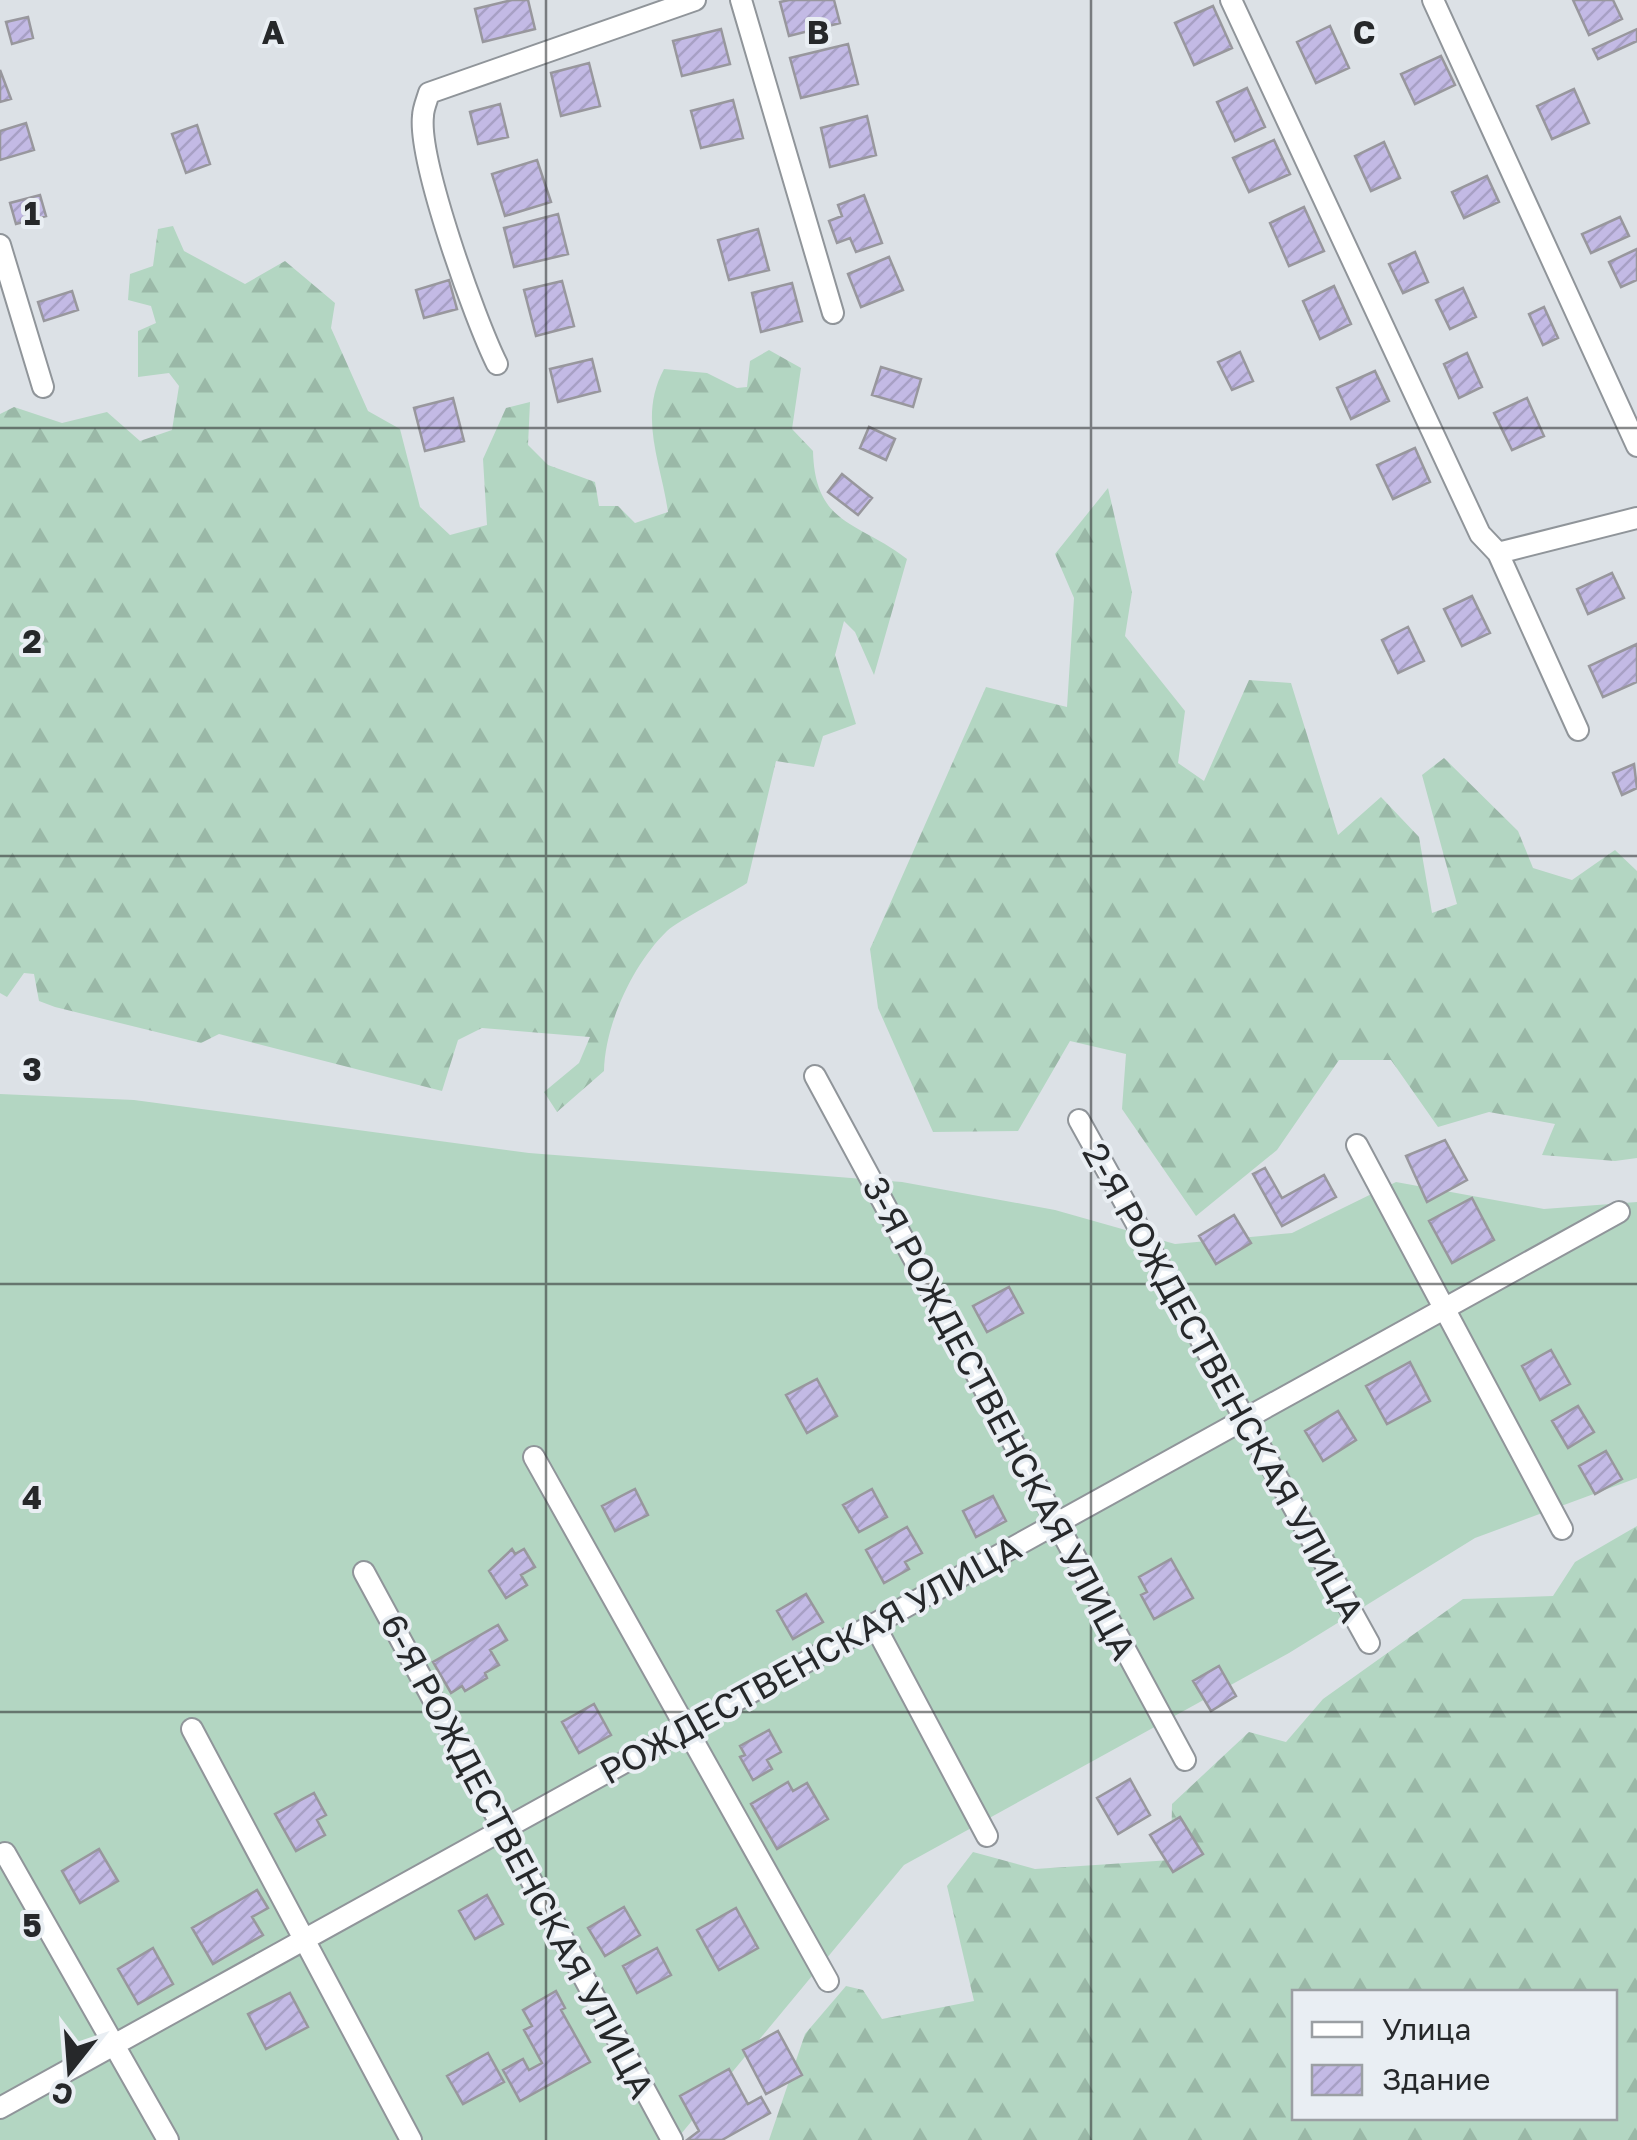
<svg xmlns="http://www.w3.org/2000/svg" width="1637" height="2140" font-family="'Golos Text',sans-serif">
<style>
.grass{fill:#b3d6c2}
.forest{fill:url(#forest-firs);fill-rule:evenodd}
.building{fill:url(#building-hatch);stroke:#98979d;stroke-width:2.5}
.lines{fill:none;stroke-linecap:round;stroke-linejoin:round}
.minor-casing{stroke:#90959a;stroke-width:24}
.minor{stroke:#fff;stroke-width:20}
.grid{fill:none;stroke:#26282a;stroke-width:2.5;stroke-opacity:0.55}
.labels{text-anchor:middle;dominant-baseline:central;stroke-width:8;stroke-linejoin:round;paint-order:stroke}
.street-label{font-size:35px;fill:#26282a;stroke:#e9eef3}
.grid-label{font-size:32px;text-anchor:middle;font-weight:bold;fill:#26282a;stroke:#e9eef3;stroke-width:8;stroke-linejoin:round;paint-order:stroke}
</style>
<defs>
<pattern id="forest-firs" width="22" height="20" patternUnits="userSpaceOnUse" patternTransform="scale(2.5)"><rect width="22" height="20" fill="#b3d6c2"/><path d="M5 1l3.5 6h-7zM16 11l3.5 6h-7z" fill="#9ab8a7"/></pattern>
<pattern id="building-hatch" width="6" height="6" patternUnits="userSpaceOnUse" patternTransform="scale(2.5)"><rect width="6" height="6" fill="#c3bae5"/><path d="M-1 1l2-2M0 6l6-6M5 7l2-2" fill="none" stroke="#a7a0c5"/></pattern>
</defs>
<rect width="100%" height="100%" fill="#dce1e6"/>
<path class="grass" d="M 0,1094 L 134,1100 L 529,1153 L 902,1182 L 1055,1210 L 1175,1244 L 1292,1233 L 1396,1182 L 1544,1209 L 1637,1202 L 1637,1478 L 1475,1538 L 1289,1653 L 904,1865 L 676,2140 L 0,2140 Z"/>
<path class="forest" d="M 173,226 L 184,251 L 245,284 L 285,261 L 335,303 L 331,328 L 368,411 L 400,429 L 420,507 L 450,535 L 487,525 L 483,459 L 506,408 L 530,402 L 528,445 L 548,465 L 595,482 L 599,506 L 618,506 L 635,523 L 668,512 C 661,462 638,417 664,369 L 707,373 L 737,388 L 747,387 L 750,361 L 769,350 L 801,368 L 792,429 L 813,451 C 815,526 858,521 907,559 L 874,675 L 855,632 L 844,621 L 835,655 L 856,724 L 823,736 L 814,767 L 776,761 L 747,883 C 729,895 679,920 667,931 C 633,964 605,1024 604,1071 L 557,1112 L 544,1092 L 579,1063 L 590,1037 L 482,1028 L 458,1040 L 442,1091 L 219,1034 L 201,1043 L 55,1007 L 39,1001 L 34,974 L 24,973 L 7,997 L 0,993 L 0,414 L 14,407 L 62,423 L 107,412 L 140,441 L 172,430 L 179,386 L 169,373 L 138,377 L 138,331 L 156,323 L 151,306 L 128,300 L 130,274 L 153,266 L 158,229 Z
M 1108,488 L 1132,592 L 1125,636 L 1185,711 L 1178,763 L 1204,781 L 1249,680 L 1291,683 L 1338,835 L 1381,797 L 1419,837 L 1432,913 L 1457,904 L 1422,775 L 1444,758 L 1518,831 L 1533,868 L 1572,880 L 1615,850 L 1637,871 L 1637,1158 L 1615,1161 L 1542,1155 L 1555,1124 L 1489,1112 L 1438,1127 L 1391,1060 L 1339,1060 L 1277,1150 L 1196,1216 L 1122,1109 L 1126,1054 L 1070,1041 L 1018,1131 L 933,1132 L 878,1008 L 870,949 L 986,687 L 1067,707 L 1074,598 L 1055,554 Z
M 1637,1526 L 1637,2140 L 769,2140 L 805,2034 L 846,1986 L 863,1990 L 882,2019 L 974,2001 L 947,1886 L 973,1852 L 1035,1869 L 1171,1860 L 1172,1804 L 1249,1732 L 1286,1742 L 1323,1699 L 1463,1599 L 1553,1596 L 1575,1562 ZM 1294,1992 L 1614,1992 L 1614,2118 L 1294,2118 Z"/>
<path class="building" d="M 512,0 L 528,0 L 535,29 L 483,42 L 475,9 Z
M 789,0 L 834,0 L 840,23 L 789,36 L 780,2 Z
M 1573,0 L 1613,0 L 1622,19 L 1589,35 Z
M 1213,6 L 1232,48 L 1194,65 L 1175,23 Z
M 28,17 L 33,38 L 12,44 L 6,22 Z
M 1330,26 L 1349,68 L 1316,83 L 1297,42 Z
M 721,29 L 730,64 L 682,76 L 673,41 Z
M 1637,29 L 1637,41 L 1598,59 L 1593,49 Z
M 848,44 L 858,84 L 801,98 L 790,58 Z
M 1441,56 L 1455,85 L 1415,104 L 1401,74 Z
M 589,63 L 600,106 L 561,116 L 551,73 Z
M 0,70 L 11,99 L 0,102 Z
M 1247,88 L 1265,127 L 1235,141 L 1217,102 Z
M 1574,89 L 1589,123 L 1552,139 L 1537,106 Z
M 733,100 L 743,138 L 701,148 L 691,111 Z
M 500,104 L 508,137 L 478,144 L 470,112 Z
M 867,116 L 876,155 L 830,167 L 821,128 Z
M 26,123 L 34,150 L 0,160 L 0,131 Z
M 197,125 L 210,164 L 186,173 L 172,134 Z
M 1274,140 L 1290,174 L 1249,192 L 1233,158 Z
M 1384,142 L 1400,178 L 1371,191 L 1355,156 Z
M 537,160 L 551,202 L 505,216 L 492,174 Z
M 1487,176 L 1499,202 L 1464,218 L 1452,192 Z
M 40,195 L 46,216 L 16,224 L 10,203 Z
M 864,195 L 882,243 L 856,252 L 850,238 L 837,243 L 829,221 L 842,216 L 838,205 Z
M 1304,207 L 1324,251 L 1289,266 L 1270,223 Z
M 558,214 L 568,254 L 514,267 L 504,228 Z
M 1620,217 L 1629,236 L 1591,253 L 1582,234 Z
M 758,229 L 769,270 L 729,280 L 718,240 Z
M 1637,249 L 1637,280 L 1621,287 L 1609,262 Z
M 1415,252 L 1428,282 L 1403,293 L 1389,264 Z
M 889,257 L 903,290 L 861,307 L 848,274 Z
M 449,280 L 457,309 L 424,318 L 416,290 Z
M 562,281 L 574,326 L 536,336 L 524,290 Z
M 792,283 L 802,321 L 761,332 L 752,293 Z
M 1334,286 L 1351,324 L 1320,339 L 1303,301 Z
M 1463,288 L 1476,317 L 1450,329 L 1436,300 Z
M 72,291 L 78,310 L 44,321 L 38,302 Z
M 1544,307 L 1558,338 L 1543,345 L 1529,314 Z
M 1240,352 L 1253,381 L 1232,390 L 1218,362 Z
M 1467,353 L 1482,387 L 1459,398 L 1444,364 Z
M 592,359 L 600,391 L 558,402 L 550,369 Z
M 881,367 L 921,379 L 913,407 L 872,395 Z
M 1375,371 L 1389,401 L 1351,419 L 1337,388 Z
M 453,398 L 464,441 L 425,451 L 414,408 Z
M 1527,398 L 1544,436 L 1512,450 L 1494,413 Z
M 869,427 L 895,439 L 886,460 L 860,448 Z
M 1415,448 L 1430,482 L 1393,499 L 1377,465 Z
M 842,474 L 872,498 L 858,515 L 828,492 Z
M 1612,573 L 1624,598 L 1588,614 L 1577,589 Z
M 1472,596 L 1490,633 L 1462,646 L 1444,609 Z
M 1408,627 L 1424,661 L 1398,673 L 1382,640 Z
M 1637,644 L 1637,682 L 1603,697 L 1589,666 Z
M 1634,764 L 1637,788 L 1622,795 L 1613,773 Z
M 1445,1140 L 1467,1180 L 1427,1202 L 1406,1156 Z
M 1265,1168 L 1282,1198 L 1324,1175 L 1336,1197 L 1282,1226 L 1253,1174 Z
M 1472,1198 L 1494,1240 L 1452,1263 L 1429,1221 Z
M 1234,1215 L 1251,1243 L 1216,1264 L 1199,1236 Z
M 1009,1287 L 1023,1313 L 987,1332 L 973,1306 Z
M 1551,1350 L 1570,1384 L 1540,1400 L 1522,1366 Z
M 1410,1362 L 1430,1401 L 1387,1424 L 1366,1386 Z
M 817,1379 L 837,1416 L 807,1433 L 786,1395 Z
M 1578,1406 L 1594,1432 L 1568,1448 L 1552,1421 Z
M 1338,1411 L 1356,1440 L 1323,1461 L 1305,1431 Z
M 1606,1451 L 1622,1479 L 1595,1494 L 1579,1466 Z
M 635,1489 L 648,1515 L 615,1531 L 602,1506 Z
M 872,1489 L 887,1517 L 859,1532 L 843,1505 Z
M 993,1496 L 1006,1521 L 976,1537 L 963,1511 Z
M 907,1527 L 922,1553 L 905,1562 L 909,1569 L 884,1583 L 866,1550 Z
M 512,1549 L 515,1554 L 524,1549 L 535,1567 L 521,1575 L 527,1585 L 506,1598 L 489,1571 Z
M 1171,1559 L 1193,1598 L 1154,1619 L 1141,1595 L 1147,1592 L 1139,1577 Z
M 806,1594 L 823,1622 L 793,1639 L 777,1611 Z
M 498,1625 L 507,1640 L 490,1650 L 499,1665 L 485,1673 L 487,1678 L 465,1691 L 462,1686 L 451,1693 L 433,1662 Z
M 1219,1666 L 1236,1696 L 1211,1711 L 1193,1681 Z
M 594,1704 L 611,1735 L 579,1753 L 562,1722 Z
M 769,1730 L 781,1752 L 767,1760 L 772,1769 L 753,1780 L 740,1757 L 745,1755 L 740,1746 Z
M 1130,1779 L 1150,1815 L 1118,1834 L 1097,1798 Z
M 788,1782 L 793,1791 L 807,1783 L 828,1819 L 777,1849 L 751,1804 Z
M 314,1793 L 326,1815 L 317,1820 L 325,1835 L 296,1851 L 275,1814 Z
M 1180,1817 L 1203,1854 L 1173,1872 L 1150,1835 Z
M 99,1849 L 118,1881 L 80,1903 L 62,1871 Z
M 257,1890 L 268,1908 L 252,1917 L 263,1935 L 213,1964 L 192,1928 Z
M 487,1895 L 503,1924 L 475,1939 L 459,1911 Z
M 624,1907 L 640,1935 L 605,1956 L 588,1928 Z
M 736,1908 L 758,1948 L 719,1970 L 697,1930 Z
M 153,1948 L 173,1984 L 138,2004 L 118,1969 Z
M 657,1948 L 671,1975 L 637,1993 L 623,1966 Z
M 556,1991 L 565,2008 L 561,2010 L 590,2062 L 520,2101 L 503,2070 L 523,2059 L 529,2070 L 542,2063 L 524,2030 L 532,2026 L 523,2010 Z
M 290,1993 L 308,2027 L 266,2049 L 248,2014 Z
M 778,2031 L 802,2075 L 766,2094 L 743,2050 Z
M 488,2053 L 504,2082 L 463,2104 L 447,2076 Z
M 729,2069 L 748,2104 L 761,2097 L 770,2113 L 722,2140 L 687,2140 L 699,2131 L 680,2096 Z"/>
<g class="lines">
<defs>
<path id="minor" d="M 741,0 L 833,313
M 1231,0 L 1480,534 L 1498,553 L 1578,730
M 1433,0 L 1637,446
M 0,245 L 43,387
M 497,364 C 475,320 418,161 423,116 C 423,109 427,100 429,93 L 695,0
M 1498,553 L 1637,518
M 815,1076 L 1185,1760
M 1079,1120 L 1369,1643
M 1357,1145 L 1562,1529
M 534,1457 L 828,1981
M 364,1572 L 672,2140
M 874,1624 L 987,1836
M 192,1729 L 411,2140
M 5,1853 L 168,2140
M 0,2108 L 1619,1212"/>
</defs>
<use href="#minor" class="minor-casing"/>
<use href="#minor" class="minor"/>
</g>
<path class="grid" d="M 546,0 L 546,2140M 1091,0 L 1091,2140M 0,428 L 1637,428M 0,856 L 1637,856M 0,1284 L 1637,1284M 0,1712 L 1637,1712"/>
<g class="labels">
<g class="street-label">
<text transform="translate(1224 1382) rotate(61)">2-Я РОЖДЕСТВЕНСКАЯ УЛИЦА</text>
<text transform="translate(1000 1418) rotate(62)">3-Я РОЖДЕСТВЕНСКАЯ УЛИЦА</text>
<text transform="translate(810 1659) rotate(-29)">РОЖДЕСТВЕНСКАЯ УЛИЦА</text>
<text transform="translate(518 1856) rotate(62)">6-Я РОЖДЕСТВЕНСКАЯ УЛИЦА</text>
</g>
</g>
<g class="grid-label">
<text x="273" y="44">A</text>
<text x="818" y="44">B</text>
<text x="1364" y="44">C</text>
<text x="32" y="225">1</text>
<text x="32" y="653">2</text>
<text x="32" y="1081">3</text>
<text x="32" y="1509">4</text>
<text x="32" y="1937">5</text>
</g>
<rect x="1292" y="1990" width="325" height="130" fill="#e9eef3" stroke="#9b9fa3" stroke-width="2.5"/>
<rect x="1312" y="2022" width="50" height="15" fill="#ffffff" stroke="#9b9fa3" stroke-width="2.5"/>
<text x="1382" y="2040" font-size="30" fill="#26282a">Улица</text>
<rect x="1312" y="2065" width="50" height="30" fill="url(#building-hatch)" stroke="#9b9fa3" stroke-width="2.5"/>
<text x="1382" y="2090" font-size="30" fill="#26282a">Здание</text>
<g transform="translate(70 2070) rotate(197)" stroke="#e9eef3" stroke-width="8" paint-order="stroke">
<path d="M0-8L18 38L0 25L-18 38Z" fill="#26282a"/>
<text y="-15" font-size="28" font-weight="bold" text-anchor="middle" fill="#26282a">С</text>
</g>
</svg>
